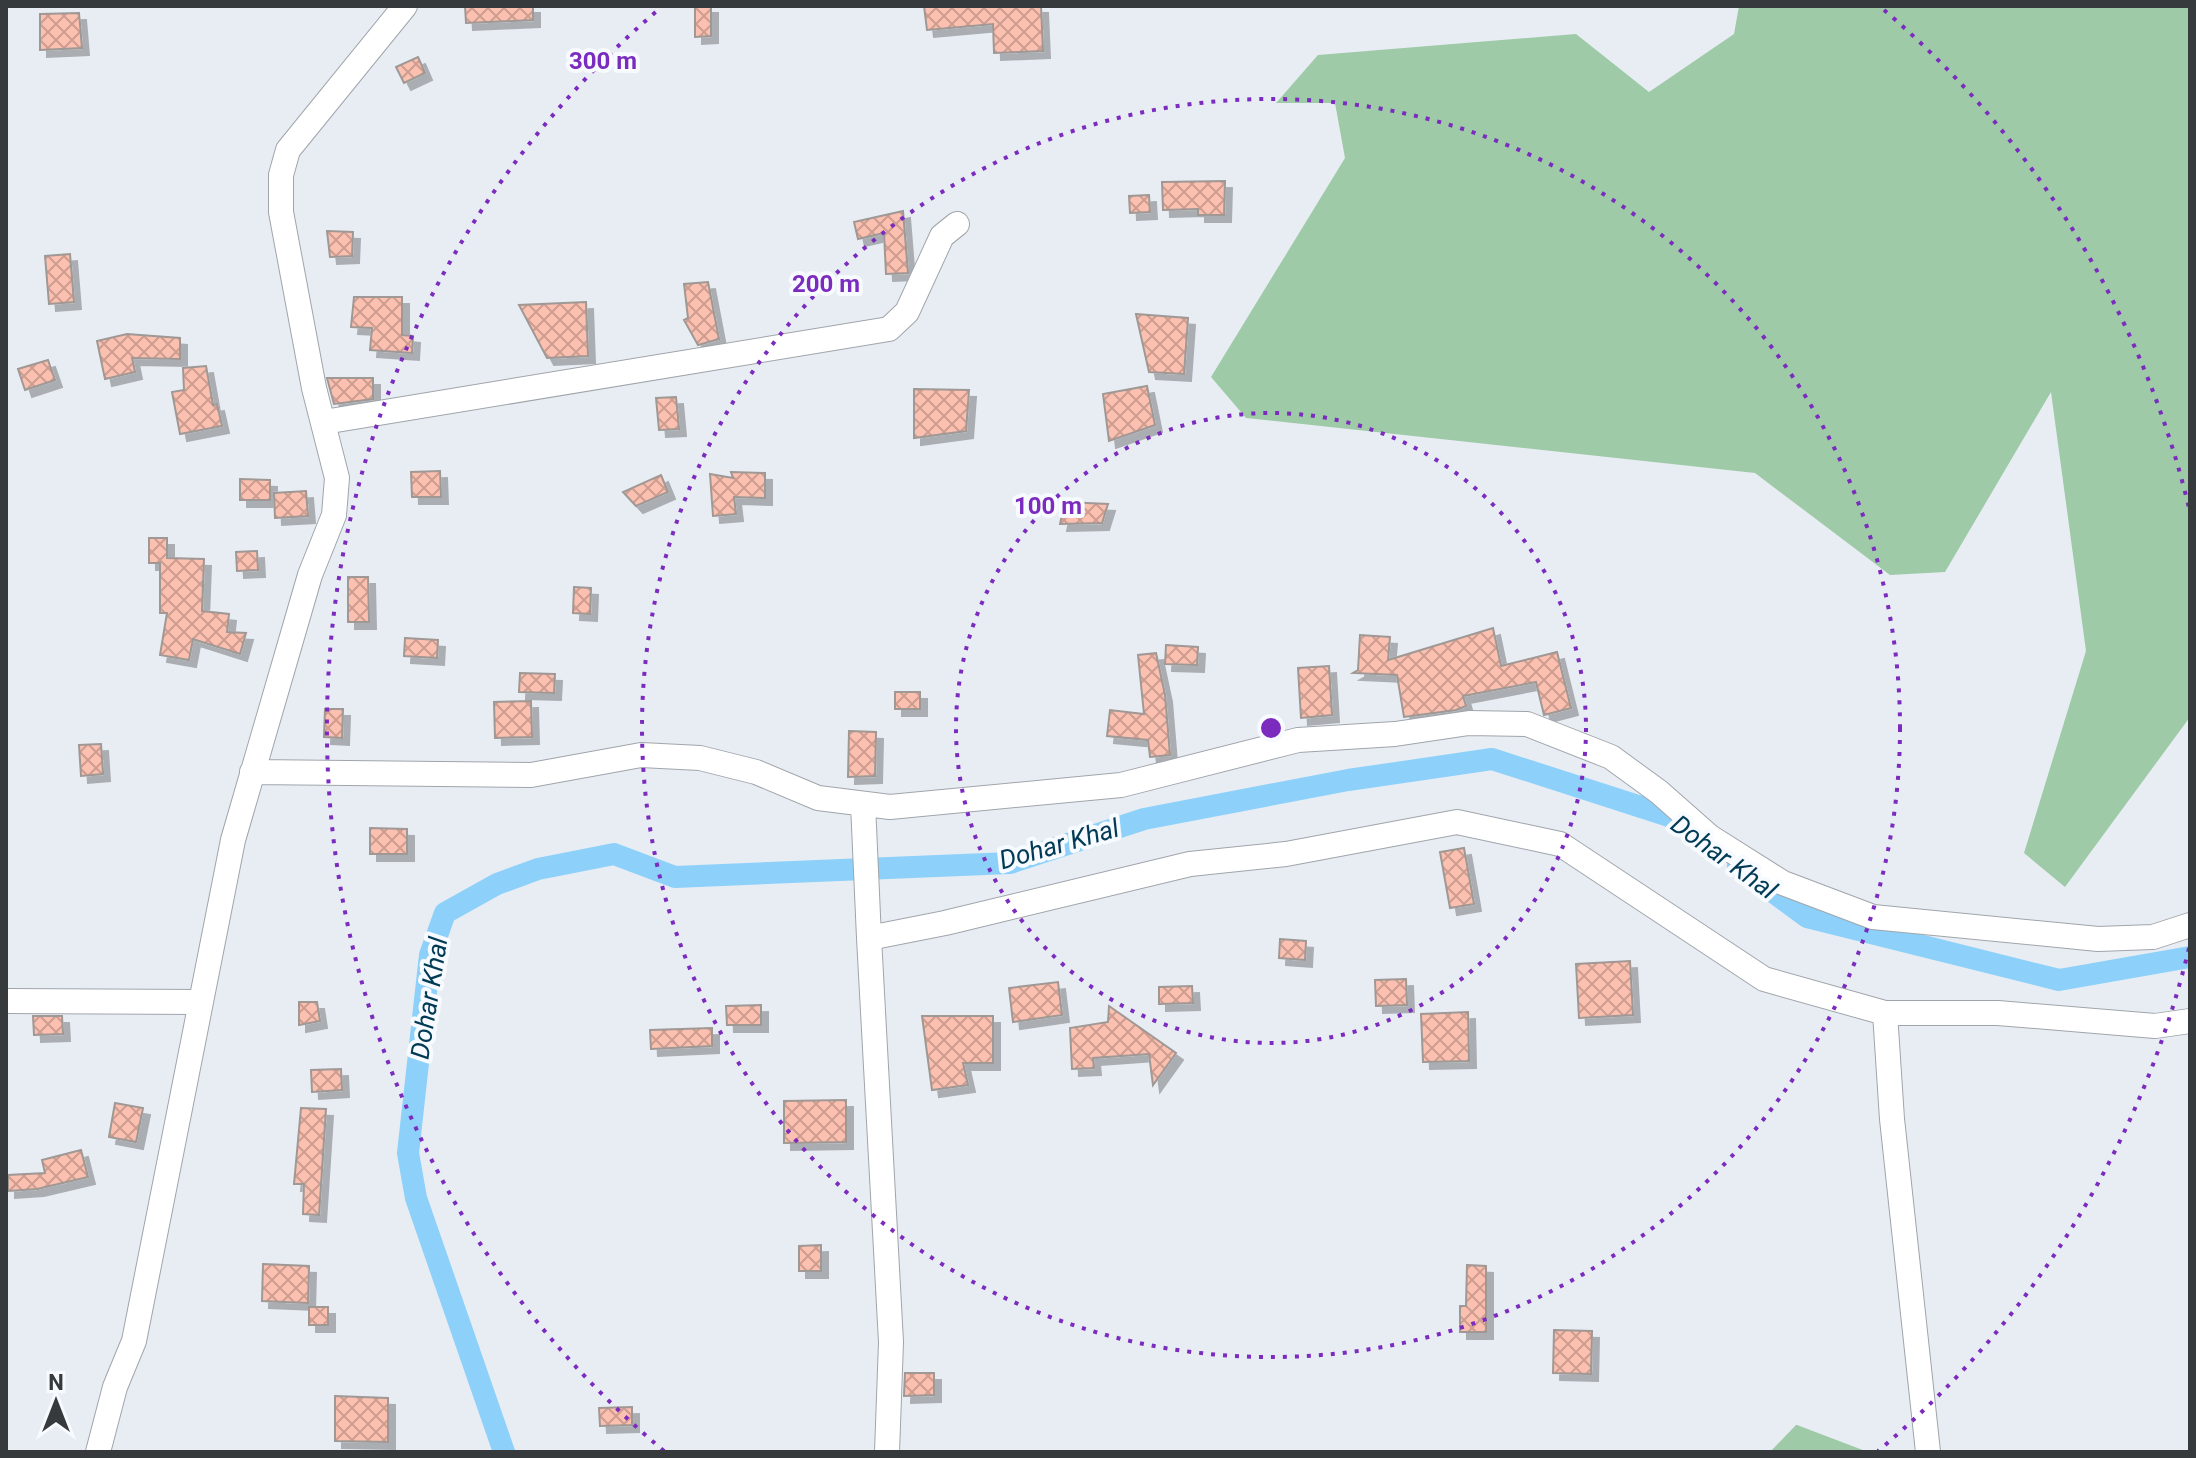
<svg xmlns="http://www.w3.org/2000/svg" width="2196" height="1458" font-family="Roboto,sans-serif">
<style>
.grass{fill:#9ecaa8}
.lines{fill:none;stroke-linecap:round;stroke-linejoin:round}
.canal{stroke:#8dd1fa;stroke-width:22}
.building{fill:url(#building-cross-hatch);stroke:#a09895;stroke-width:2;filter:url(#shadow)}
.street-casing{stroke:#a0a5ab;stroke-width:26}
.street{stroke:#fff;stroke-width:24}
.ring{fill:none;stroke:#7b2cbf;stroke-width:4;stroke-dasharray:4 8}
.labels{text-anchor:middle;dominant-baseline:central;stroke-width:8;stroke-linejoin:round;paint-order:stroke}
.water-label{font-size:26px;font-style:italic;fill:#003a55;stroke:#f7fafe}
.centre{fill:#7b2cbf;stroke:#f7fafe;stroke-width:4}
.ring-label{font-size:24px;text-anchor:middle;font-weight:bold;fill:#7b2cbf;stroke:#f7fafe;stroke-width:8;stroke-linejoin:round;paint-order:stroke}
</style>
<defs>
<pattern id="building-cross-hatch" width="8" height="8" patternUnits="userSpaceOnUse" patternTransform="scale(2)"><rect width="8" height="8" fill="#fcc0b0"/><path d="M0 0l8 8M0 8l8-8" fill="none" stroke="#cd9d90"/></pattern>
<filter id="shadow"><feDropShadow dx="7" dy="7" stdDeviation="0" flood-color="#0004"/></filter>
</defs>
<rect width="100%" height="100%" fill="#e8edf4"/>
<path class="grass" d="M 1739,6 L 2190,6 L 2190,717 L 2065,887 L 2024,853 L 2086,651 L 2051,392 L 1945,572 L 1890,575 L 1755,473 L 1246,418 L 1211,377 L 1345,158 L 1335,103 L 1276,103 L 1318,55 L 1576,34 L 1649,92 L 1734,34 Z
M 1796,1425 L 1797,1425 L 1868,1452 L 1770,1452 Z"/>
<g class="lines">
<path class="canal" d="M 1738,866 L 1807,917 L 2059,980 L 2190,957
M 504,1452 L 416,1198 L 408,1153 L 430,955 L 445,913 L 497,884 L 538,869 L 614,854 L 675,877 L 1010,863 L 1144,819 L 1348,780 L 1492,759 L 1669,816 L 1691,831"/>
</g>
<path class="building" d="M 465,6 L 533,6 L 533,20 L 466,23 Z
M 695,6 L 711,6 L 711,36 L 695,37 Z
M 924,6 L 1041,6 L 1043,51 L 994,53 L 993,24 L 927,30 Z
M 79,13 L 82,48 L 40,50 L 40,14 Z
M 418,57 L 425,73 L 404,83 L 396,67 Z
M 1225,181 L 1224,215 L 1198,215 L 1198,209 L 1163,210 L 1162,182 Z
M 1149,195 L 1150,212 L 1130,213 L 1129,196 Z
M 903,211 L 908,273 L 886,274 L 884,233 L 858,239 L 854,222 Z
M 327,231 L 353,232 L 352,256 L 330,257 Z
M 70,254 L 74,302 L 49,304 L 45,256 Z
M 708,282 L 719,339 L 698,345 L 684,320 L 688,318 L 684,284 Z
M 354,297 L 402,297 L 402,335 L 413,336 L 412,353 L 370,350 L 372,328 L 351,327 Z
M 586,302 L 588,356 L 547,358 L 519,305 Z
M 1136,314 L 1188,318 L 1184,374 L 1149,372 Z
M 127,334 L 180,338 L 180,359 L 132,358 L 135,372 L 105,379 L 97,341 Z
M 48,360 L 55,380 L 25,390 L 18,369 Z
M 206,366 L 213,405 L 217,404 L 222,426 L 180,434 L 172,392 L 184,390 L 183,368 Z
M 327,378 L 373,378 L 373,399 L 334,404 Z
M 1147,386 L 1155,425 L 1109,441 L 1103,394 Z
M 914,389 L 969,390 L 966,431 L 914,438 Z
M 676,397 L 679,429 L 659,430 L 656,398 Z
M 440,471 L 441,497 L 412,497 L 411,472 Z
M 731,472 L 765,473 L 765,498 L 734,497 L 736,514 L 713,516 L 710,474 L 733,478 Z
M 661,475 L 668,492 L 636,506 L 623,492 Z
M 240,479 L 270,480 L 270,500 L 240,500 Z
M 306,491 L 308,516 L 275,518 L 274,493 Z
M 1065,502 L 1108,504 L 1102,523 L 1060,524 Z
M 149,538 L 167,538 L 167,558 L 204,559 L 202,611 L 229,614 L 227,632 L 246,633 L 240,654 L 193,639 L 189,660 L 160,655 L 167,613 L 160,613 L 160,563 L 149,563 Z
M 257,551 L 258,570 L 237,571 L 236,552 Z
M 348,577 L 368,577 L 369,622 L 348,622 Z
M 574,587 L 591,588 L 590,614 L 573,613 Z
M 1493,628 L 1501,666 L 1557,652 L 1571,708 L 1544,715 L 1536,682 L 1463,696 L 1466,706 L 1456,710 L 1404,717 L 1397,675 L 1353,673 L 1358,670 L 1360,635 L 1390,637 L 1388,660 Z
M 405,638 L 438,640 L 437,658 L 404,656 Z
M 1166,645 L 1198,647 L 1197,665 L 1165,664 Z
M 1156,653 L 1165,695 L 1170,755 L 1150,757 L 1148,740 L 1107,736 L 1110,710 L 1144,714 L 1138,655 Z
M 1329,666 L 1332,715 L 1301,718 L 1298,668 Z
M 520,673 L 555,674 L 554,693 L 519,692 Z
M 895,692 L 920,692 L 920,709 L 895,709 Z
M 531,701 L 532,737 L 495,738 L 494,702 Z
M 325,709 L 343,709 L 342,738 L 324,737 Z
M 849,731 L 876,732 L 875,776 L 848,777 Z
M 101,744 L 103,774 L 81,776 L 79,745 Z
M 370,828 L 407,829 L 407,854 L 370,854 Z
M 1464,848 L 1474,904 L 1450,908 L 1440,852 Z
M 1280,939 L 1306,941 L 1305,960 L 1279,958 Z
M 1630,961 L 1633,1015 L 1579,1018 L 1576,964 Z
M 1406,979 L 1407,1005 L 1376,1006 L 1375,980 Z
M 1058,982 L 1062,1015 L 1013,1022 L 1009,988 Z
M 1192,986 L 1193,1003 L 1159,1004 L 1159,987 Z
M 299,1002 L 317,1002 L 320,1021 L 299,1025 Z
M 761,1005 L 761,1025 L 727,1025 L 726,1006 Z
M 1109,1006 L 1176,1053 L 1153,1085 L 1149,1054 L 1093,1058 L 1094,1068 L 1072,1069 L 1070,1028 L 1108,1022 Z
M 1468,1012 L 1469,1061 L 1423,1062 L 1421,1014 Z
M 33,1016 L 62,1016 L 63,1034 L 34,1035 Z
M 922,1016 L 993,1016 L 993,1063 L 963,1063 L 968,1085 L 932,1090 Z
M 712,1028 L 712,1046 L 651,1049 L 650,1030 Z
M 341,1069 L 342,1090 L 312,1092 L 311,1070 Z
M 846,1100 L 846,1142 L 784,1143 L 784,1101 Z
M 115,1103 L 143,1108 L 136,1142 L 109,1137 Z
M 301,1108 L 326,1109 L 319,1215 L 303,1214 L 304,1184 L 294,1184 Z
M 81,1150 L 88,1177 L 37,1189 L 8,1191 L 8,1175 L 45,1173 L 42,1160 Z
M 821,1245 L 821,1271 L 799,1271 L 799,1246 Z
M 263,1264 L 309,1266 L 308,1303 L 262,1301 Z
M 1467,1265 L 1486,1266 L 1486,1332 L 1460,1332 L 1460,1306 L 1466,1306 Z
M 309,1307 L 328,1307 L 328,1325 L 309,1325 Z
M 1554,1330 L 1592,1331 L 1591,1374 L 1553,1373 Z
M 905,1373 L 934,1373 L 934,1395 L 904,1396 Z
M 335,1396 L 388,1398 L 388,1442 L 335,1441 Z
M 632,1407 L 632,1425 L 600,1426 L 599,1408 Z"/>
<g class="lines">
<defs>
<path id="street" d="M 324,422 L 889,329 L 907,312 L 942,236 L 957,224
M 252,772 L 531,775 L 641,755 L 700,758 L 756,772 L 818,798 L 890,807 L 1121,785 L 1298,740 L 1395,734 L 1469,723 L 1527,724 L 1611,757 L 1659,792 L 1710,837 L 1783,883 L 1873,917 L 2098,939 L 2153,937 L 2190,925
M 863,804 L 869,938 L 945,923 L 1190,864 L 1286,854 L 1457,822 L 1560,844 L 1764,979 L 1885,1013 L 1998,1013 L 2155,1026 L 2190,1021
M 869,938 L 891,1342 L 887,1452
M 6,1001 L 200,1002
M 1885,1013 L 1892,1119 L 1928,1452
M 98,1452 L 115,1387 L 134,1341 L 233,840 L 310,575 L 334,515 L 337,478 L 314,388 L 281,212 L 281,175 L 288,150 L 405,6"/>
</defs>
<use href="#street" class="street-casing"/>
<use href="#street" class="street"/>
</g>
<g class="ring">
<circle cx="1271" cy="728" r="315"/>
<circle cx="1271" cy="728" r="629"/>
<path d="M2189 948A944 944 0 0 1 1878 1451M664 1451A944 944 0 0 1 658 10M1884 10A944 944 0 0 1 2189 508"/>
</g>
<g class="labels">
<g class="water-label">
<text transform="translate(1059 844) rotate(-16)">Dohar Khal</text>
<text transform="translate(1724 857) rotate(36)">Dohar Khal</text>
<text transform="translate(429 998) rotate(-81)">Dohar Khal</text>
</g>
</g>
<circle cx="1271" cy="728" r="12" class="centre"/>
<g class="ring-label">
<text x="603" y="69">300 m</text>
<text x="826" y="292">200 m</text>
<text x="1048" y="514">100 m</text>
</g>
<rect width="2196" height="1458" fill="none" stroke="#373a3c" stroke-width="16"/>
<g transform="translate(56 1402)" stroke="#f7fafe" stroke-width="6" paint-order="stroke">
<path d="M0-6L14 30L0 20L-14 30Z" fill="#373a3c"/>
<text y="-12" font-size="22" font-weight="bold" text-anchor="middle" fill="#373a3c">N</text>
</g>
</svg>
